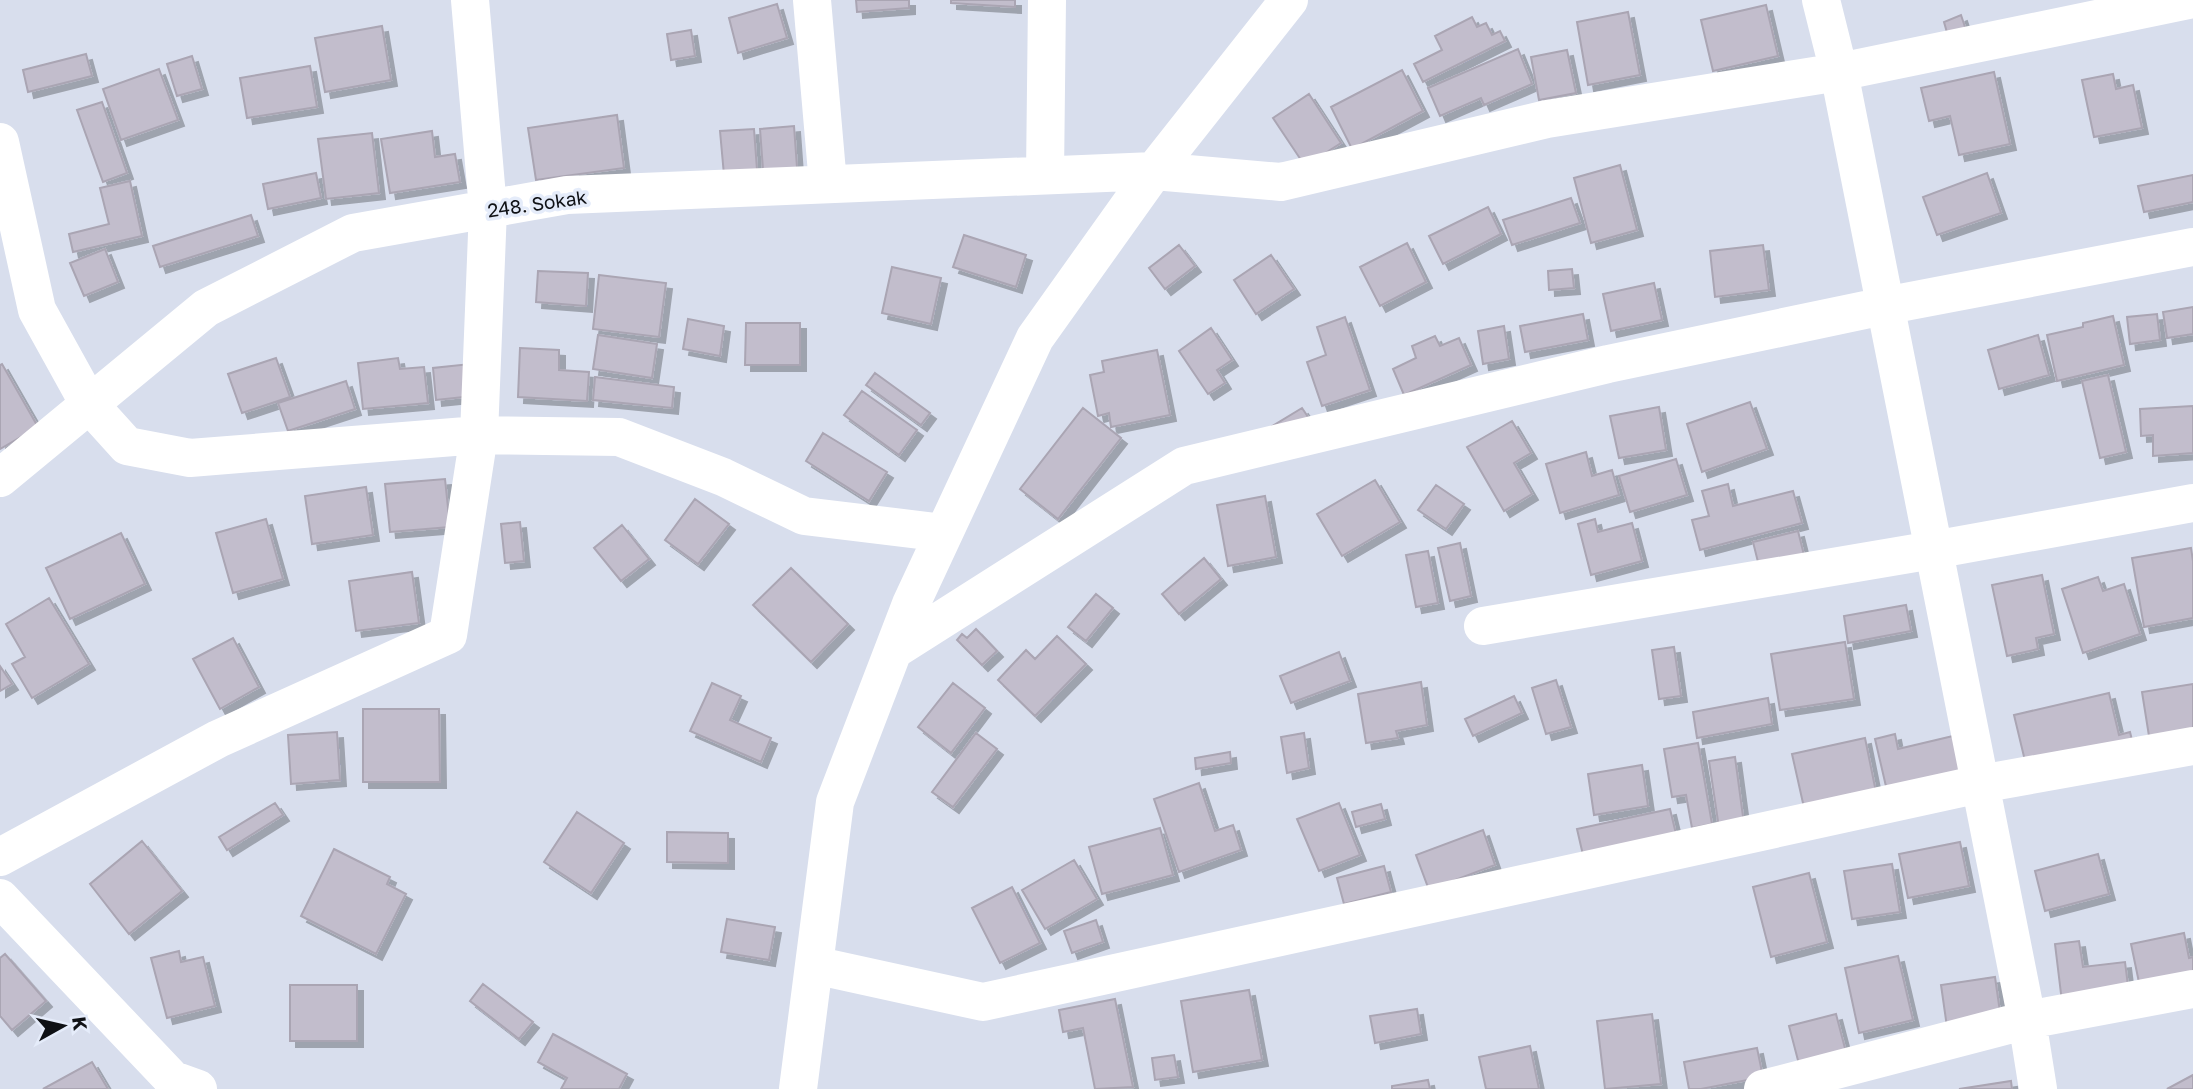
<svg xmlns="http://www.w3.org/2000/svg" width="2193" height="1089" font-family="'Golos Text',sans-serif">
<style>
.building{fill:#c2bdcc;stroke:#aaa5b3;stroke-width:2;filter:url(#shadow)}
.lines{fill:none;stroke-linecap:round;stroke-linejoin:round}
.street{stroke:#fff;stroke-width:38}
.labels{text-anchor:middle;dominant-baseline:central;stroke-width:7;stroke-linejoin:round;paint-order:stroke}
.street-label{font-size:19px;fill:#0f1115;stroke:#e5ecfa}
</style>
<defs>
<filter id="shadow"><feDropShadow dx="6" dy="6" stdDeviation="0" flood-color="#0004"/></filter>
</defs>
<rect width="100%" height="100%" fill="#d8deed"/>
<path class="building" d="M 856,0 L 909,0 L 909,8 L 857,12 Z
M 951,0 L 1015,0 L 1015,7 L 951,3 Z
M 777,4 L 787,38 L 738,53 L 729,18 Z
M 1766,5 L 1778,56 L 1713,71 L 1701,20 Z
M 1628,12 L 1640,75 L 1588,85 L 1577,22 Z
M 1961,15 L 1966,30 L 1948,36 L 1944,22 Z
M 1472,17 L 1477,27 L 1486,23 L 1492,35 L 1500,31 L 1505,41 L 1423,82 L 1414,64 L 1442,50 L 1435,36 Z
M 382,26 L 391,80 L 325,92 L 315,38 Z
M 691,30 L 695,56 L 671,60 L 667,34 Z
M 1518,49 L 1532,84 L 1484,105 L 1481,98 L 1440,116 L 1428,88 Z
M 1567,50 L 1576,93 L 1539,100 L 1531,57 Z
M 86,54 L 92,76 L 28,92 L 23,70 Z
M 192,56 L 202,89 L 177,96 L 167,64 Z
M 310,66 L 317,107 L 247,118 L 240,78 Z
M 159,69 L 178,120 L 121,140 L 103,89 Z
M 1402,70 L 1423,111 L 1352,149 L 1331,107 Z
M 1994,72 L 2010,144 L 1959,155 L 1950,116 L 1929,121 L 1921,88 Z
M 2113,74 L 2116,89 L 2133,85 L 2142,128 L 2094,137 L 2082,80 Z
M 1309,94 L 1341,143 L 1305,166 L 1273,118 Z
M 102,102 L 127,173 L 103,182 L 77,110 Z
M 617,115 L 624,168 L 536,180 L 528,128 Z
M 794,126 L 798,181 L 764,183 L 760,129 Z
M 754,129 L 758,183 L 725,186 L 720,131 Z
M 432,131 L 435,157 L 455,154 L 460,182 L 390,193 L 381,139 Z
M 372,133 L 379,193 L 326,199 L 318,139 Z
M 1620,165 L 1637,230 L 1591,243 L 1574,178 Z
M 316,173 L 321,198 L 268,209 L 263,184 Z
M 1987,173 L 2001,213 L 1937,235 L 1923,197 Z
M 2193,175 L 2193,202 L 2144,212 L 2138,186 Z
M 130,181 L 142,236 L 73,252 L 69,234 L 109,224 L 100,188 Z
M 1571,198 L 1580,223 L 1512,245 L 1503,220 Z
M 1488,207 L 1501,234 L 1443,264 L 1429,236 Z
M 251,215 L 258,236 L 160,267 L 153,246 Z
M 964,235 L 1026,255 L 1016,287 L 953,267 Z
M 1407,243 L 1426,282 L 1380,306 L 1360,267 Z
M 1179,245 L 1195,266 L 1165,289 L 1149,268 Z
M 1763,245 L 1769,290 L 1715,297 L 1710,251 Z
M 105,249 L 118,282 L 84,296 L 70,263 Z
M 1271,255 L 1294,289 L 1256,314 L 1234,280 Z
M 892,267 L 941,278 L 931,324 L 882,313 Z
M 1572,269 L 1574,288 L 1549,290 L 1548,271 Z
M 538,271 L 588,273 L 586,306 L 536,302 Z
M 599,275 L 666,283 L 659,337 L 593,329 Z
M 1654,283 L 1662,320 L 1611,331 L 1603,294 Z
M 2193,307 L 2193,334 L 2167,338 L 2163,312 Z
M 1583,314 L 1588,340 L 1525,352 L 1520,326 Z
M 2157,314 L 2160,340 L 2130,344 L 2127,317 Z
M 2113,316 L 2124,365 L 2057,381 L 2047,335 L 2083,327 L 2083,323 Z
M 1345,317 L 1370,390 L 1322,406 L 1307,362 L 1326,355 L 1317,327 Z
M 688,319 L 724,326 L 720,356 L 683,349 Z
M 746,323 L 800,323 L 800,365 L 745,365 Z
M 1504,326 L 1509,359 L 1483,364 L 1478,331 Z
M 1211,328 L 1232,360 L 1217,370 L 1225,383 L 1208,394 L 1179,351 Z
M 598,335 L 657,344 L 652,378 L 593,369 Z
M 2038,335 L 2049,375 L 1999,389 L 1988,350 Z
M 1435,336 L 1440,346 L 1459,338 L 1471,365 L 1404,395 L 1393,369 L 1416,358 L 1412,346 Z
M 520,348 L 559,350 L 559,370 L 589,372 L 587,401 L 518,397 Z
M 1157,350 L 1170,415 L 1111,427 L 1109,413 L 1098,416 L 1090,375 L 1104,372 L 1102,361 Z
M 276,358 L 290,397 L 242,413 L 228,374 Z
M 398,358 L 400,369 L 424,367 L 428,403 L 363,409 L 358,363 Z
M 2,364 L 38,427 L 0,449 L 0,365 Z
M 470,364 L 473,396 L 436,400 L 433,368 Z
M 875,373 L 930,413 L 921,425 L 866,385 Z
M 2108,375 L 2126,452 L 2100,458 L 2082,381 Z
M 595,377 L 674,387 L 672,408 L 593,400 Z
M 346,381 L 355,409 L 288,431 L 278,403 Z
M 862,391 L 917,430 L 899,455 L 844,415 Z
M 1750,402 L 1767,449 L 1702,472 L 1687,424 Z
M 2193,406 L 2193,453 L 2153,456 L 2153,435 L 2141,436 L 2140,409 Z
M 1659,407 L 1666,450 L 1619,458 L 1610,416 Z
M 1083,408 L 1121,438 L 1058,519 L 1020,489 Z
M 1302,408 L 1310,420 L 1261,433 Z
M 1512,421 L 1531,453 L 1514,463 L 1532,494 L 1504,511 L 1467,447 Z
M 823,433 L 887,472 L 869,501 L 806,461 Z
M 1586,452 L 1592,476 L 1612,470 L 1619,495 L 1560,513 L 1546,464 Z
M 1676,459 L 1687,495 L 1630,512 L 1619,476 Z
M 445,479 L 450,527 L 390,532 L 385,484 Z
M 1375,480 L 1400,522 L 1342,556 L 1317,514 Z
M 1728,484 L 1733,506 L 1793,491 L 1802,523 L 1700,550 L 1692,520 L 1709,516 L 1702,491 Z
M 1436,485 L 1464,504 L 1446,529 L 1418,510 Z
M 366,487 L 373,535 L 312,544 L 305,496 Z
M 1265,496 L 1276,557 L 1228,566 L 1217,505 Z
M 695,499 L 729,524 L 698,564 L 665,540 Z
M 266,519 L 283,579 L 233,593 L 216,533 Z
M 1595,519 L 1598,532 L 1632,523 L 1642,561 L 1591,575 L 1578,524 Z
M 520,522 L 524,561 L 505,563 L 501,524 Z
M 622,525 L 649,559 L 621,581 L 594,548 Z
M 1798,531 L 1807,567 L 1762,578 L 1753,542 Z
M 121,533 L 145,584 L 70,619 L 46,568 Z
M 1460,543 L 1471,596 L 1450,601 L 1438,548 Z
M 2191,548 L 2193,561 L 2193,618 L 2144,627 L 2132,558 Z
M 1428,551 L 1438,603 L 1416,607 L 1406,555 Z
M 1204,558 L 1221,579 L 1179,614 L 1162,594 Z
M 791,568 L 848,624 L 811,662 L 753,605 Z
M 412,572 L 419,623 L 356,631 L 349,581 Z
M 2042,575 L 2054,634 L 2036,638 L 2038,649 L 2007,656 L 1992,585 Z
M 2098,577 L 2103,591 L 2124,584 L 2140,634 L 2083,653 L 2062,589 Z
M 1096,594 L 1113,608 L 1086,641 L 1068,627 Z
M 49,598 L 89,664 L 32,698 L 12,664 L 25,657 L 6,624 Z
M 1906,605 L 1911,631 L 1848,643 L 1844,616 Z
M 976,629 L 997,651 L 982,665 L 957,640 L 962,634 L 967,638 Z
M 1057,636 L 1086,664 L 1035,716 L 998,680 L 1026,650 L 1035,659 Z
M 233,638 L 259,687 L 220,709 L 193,659 Z
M 1845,642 L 1854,699 L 1780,710 L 1771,654 Z
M 1674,647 L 1681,696 L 1659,699 L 1652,650 Z
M 1339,652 L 1350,681 L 1291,703 L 1280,676 Z
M 0,666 L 12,684 L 0,691 Z
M 1556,680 L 1571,727 L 1546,734 L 1532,688 Z
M 1421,682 L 1427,725 L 1396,731 L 1398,738 L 1366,743 L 1358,694 Z
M 712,683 L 741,696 L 730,720 L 771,738 L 761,762 L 690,731 Z
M 953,683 L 985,708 L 951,753 L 918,727 Z
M 2193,684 L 2193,729 L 2149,736 L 2142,692 Z
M 2109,693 L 2119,735 L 2130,732 L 2132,740 L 2026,765 L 2014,715 Z
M 1514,696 L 1522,713 L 1473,736 L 1465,719 Z
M 1768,698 L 1772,724 L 1697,738 L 1693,712 Z
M 363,709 L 439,709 L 440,782 L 363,782 Z
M 337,732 L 340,780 L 291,784 L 288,735 Z
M 976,733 L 997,749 L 953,807 L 932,792 Z
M 1304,733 L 1309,768 L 1287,773 L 1281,737 Z
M 1895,734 L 1898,749 L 1953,736 L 1963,778 L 1888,795 L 1875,739 Z
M 1865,738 L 1877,797 L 1805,812 L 1792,754 Z
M 1698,743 L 1712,824 L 1692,828 L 1686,795 L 1672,797 L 1664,749 Z
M 1230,752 L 1231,763 L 1196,769 L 1195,758 Z
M 1735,757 L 1744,824 L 1719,828 L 1709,761 Z
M 1642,765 L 1648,806 L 1594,815 L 1588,774 Z
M 1199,783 L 1215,831 L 1233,825 L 1241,850 L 1179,872 L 1154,799 Z
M 275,803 L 283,815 L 227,850 L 219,837 Z
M 1339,803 L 1360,855 L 1319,871 L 1297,819 Z
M 1381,804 L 1385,819 L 1356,827 L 1352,812 Z
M 1670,809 L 1676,834 L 1583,855 L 1577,829 Z
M 577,812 L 624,843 L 591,893 L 544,862 Z
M 1160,828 L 1173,875 L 1102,894 L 1089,847 Z
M 1483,830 L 1495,865 L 1429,890 L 1416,855 Z
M 667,832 L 728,833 L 728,863 L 667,862 Z
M 142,841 L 182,891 L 129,934 L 90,884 Z
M 1960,842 L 1969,886 L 1908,898 L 1899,854 Z
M 334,849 L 390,877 L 387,884 L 406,894 L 376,954 L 301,916 Z
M 2098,854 L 2109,894 L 2045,911 L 2035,871 Z
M 1074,860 L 1097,899 L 1045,929 L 1022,890 Z
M 1892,864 L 1900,912 L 1852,919 L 1844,871 Z
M 1384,866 L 1391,892 L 1344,904 L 1337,878 Z
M 1809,873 L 1827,942 L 1771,957 L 1753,887 Z
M 1012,887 L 1040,943 L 1000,963 L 972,908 Z
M 727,919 L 775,927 L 769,960 L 721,952 Z
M 1096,920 L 1103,942 L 1072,953 L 1064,931 Z
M 2184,933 L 2189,958 L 2193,957 L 2193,981 L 2141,992 L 2131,944 Z
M 2079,941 L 2083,967 L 2125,962 L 2129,994 L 2062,1002 L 2055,944 Z
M 179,951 L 181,962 L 203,957 L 215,1006 L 167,1018 L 151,958 Z
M 5,954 L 46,1001 L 12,1030 L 0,1016 L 0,958 Z
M 1898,956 L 1913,1020 L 1859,1033 L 1845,968 Z
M 1995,977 L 2002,1026 L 1948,1034 L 1941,985 Z
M 483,984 L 533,1022 L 519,1039 L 470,1001 Z
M 290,985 L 357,985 L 357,1041 L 290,1041 Z
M 1249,990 L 1262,1060 L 1193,1072 L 1181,1001 Z
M 1115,999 L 1133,1087 L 1095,1089 L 1083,1028 L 1063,1032 L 1059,1010 Z
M 1417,1009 L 1421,1034 L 1375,1043 L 1370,1016 Z
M 1652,1014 L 1661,1084 L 1605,1089 L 1597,1021 Z
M 1836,1014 L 1847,1056 L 1800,1068 L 1789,1026 Z
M 553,1034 L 627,1074 L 619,1089 L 561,1089 L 567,1078 L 538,1062 Z
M 1530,1046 L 1539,1089 L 1486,1089 L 1479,1057 Z
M 1757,1048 L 1763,1077 L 1701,1089 L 1689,1089 L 1684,1062 Z
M 1174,1055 L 1178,1077 L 1155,1080 L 1152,1058 Z
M 92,1062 L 108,1089 L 43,1089 Z
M 2193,1075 L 2193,1089 L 2167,1089 Z
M 1428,1080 L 1430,1089 L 1392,1089 L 1392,1086 Z
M 2011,1081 L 2012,1089 L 1959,1089 Z"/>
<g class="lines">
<path class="street" d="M 812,0 L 828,184
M 1821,0 L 1839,72 L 2027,1020 L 2038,1089
M 0,142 L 37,310 L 89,404 L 127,446 L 190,458 L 479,435 L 619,437 L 723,477 L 804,516 L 944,533
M 1045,175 L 1047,0
M 0,478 L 206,308 L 353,233 L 567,195 L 1154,171 L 1281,182 L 1547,119 L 1839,72 L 2189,0
M 1483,626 L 1933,550 L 2193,503
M 894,650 L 1184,466 L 1608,364 L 1884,306 L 2193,247
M 0,857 L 218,739 L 448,635 L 479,435 L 488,209 L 470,0
M 0,898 L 173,1080 L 198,1089
M 814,965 L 983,1002 L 1980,784 L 2193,746
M 798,1089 L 835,802 L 911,604 L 1035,338 L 1154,171 L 1289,0
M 1763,1089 L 2027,1020 L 2193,989"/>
</g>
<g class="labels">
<g class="street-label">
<text transform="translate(537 203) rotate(-8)">248. Sokak</text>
</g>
</g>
<g transform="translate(63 1026) rotate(82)" stroke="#e5ecfa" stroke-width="5" paint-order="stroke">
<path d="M0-5L12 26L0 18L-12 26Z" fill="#0f1115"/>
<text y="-10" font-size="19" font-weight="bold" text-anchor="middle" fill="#0f1115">K</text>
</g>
</svg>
